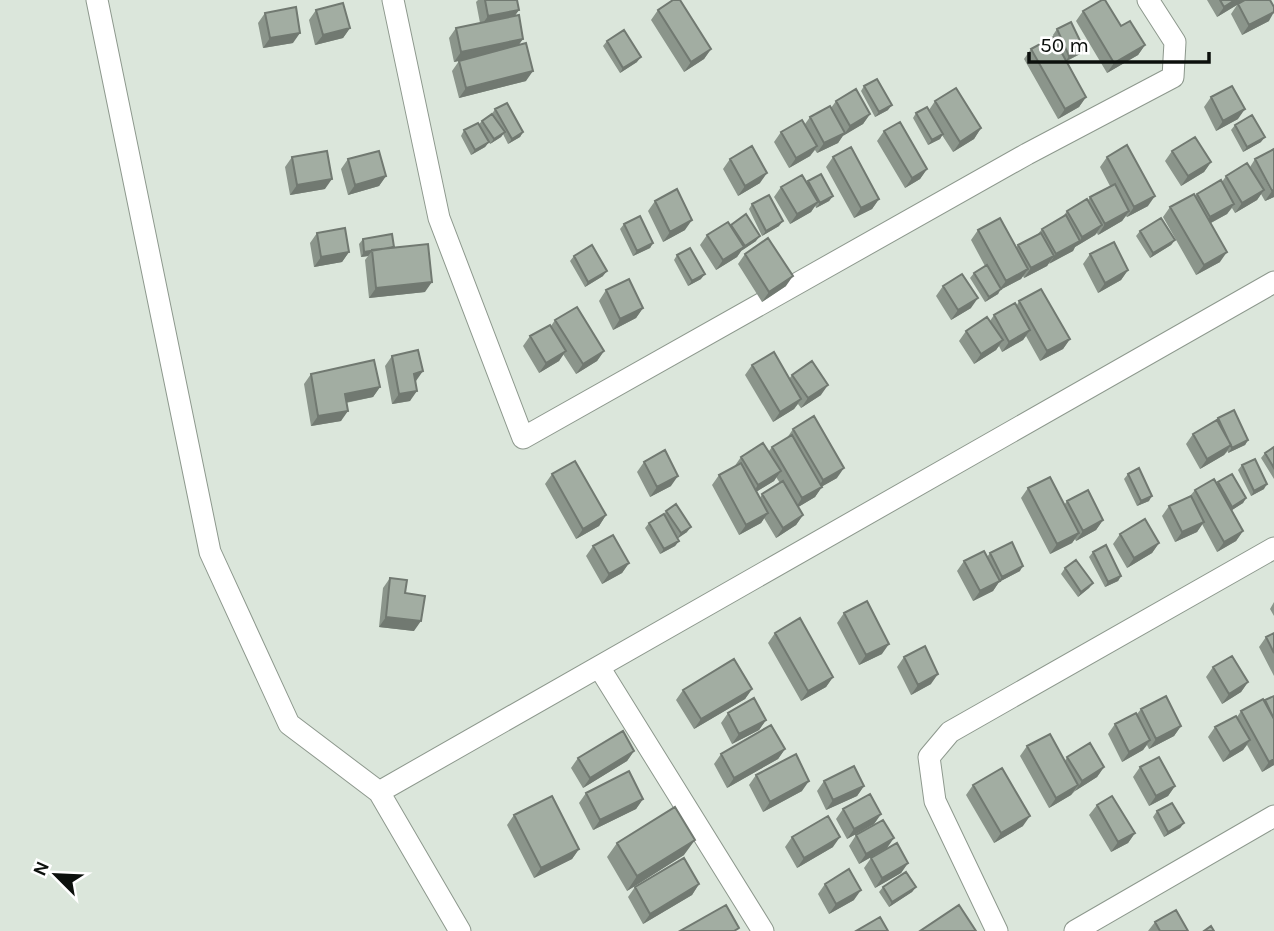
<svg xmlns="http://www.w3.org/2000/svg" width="1274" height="931" font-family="Karla,sans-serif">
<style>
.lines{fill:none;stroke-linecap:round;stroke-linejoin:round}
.minor-casing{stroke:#8d988d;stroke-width:23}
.minor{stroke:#fff;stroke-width:21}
.wall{fill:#8b958b;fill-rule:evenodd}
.shaded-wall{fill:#717971}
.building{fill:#a2ada2;stroke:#717971;stroke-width:2}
</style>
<rect width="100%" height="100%" fill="#dbe6db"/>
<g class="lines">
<defs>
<path id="minor" d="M 97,0 L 210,552 L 289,724 L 379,792 L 460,931
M 393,0 L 439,218 L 523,438 L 1027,154 L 1173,77 L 1175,42 L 1148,0
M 599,667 L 763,931
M 379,792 L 1274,282
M 997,931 L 935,801 L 929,757 L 950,732 L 1274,548
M 1075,931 L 1274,816"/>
</defs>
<use href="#minor" class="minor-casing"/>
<use href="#minor" class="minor"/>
</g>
<path class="wall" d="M 478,0 L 517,0 L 515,16 L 519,45 L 526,81 L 459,98 L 452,71 L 459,61 L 466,59 L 454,62 L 449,38 L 456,28 L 480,23 L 476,2 Z
M 1207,0 L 1245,0 L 1269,21 L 1242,35 L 1231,14 L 1237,5 L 1217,17 Z
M 316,10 L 350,28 L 343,38 L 315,45 L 309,20 Z
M 658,10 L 711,49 L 704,59 L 684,72 L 651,20 Z
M 1083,11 L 1121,26 L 1145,45 L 1138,55 L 1107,73 L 1076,21 Z
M 265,13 L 293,43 L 263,48 L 258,23 Z
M 1057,29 L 1084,49 L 1080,54 L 1067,61 L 1086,97 L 1079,107 L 1058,119 L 1024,59 L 1031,49 L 1060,50 L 1053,35 Z
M 607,41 L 637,62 L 620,73 L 603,46 Z
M 864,86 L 888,110 L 875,117 L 861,91 Z
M 1211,97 L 1238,119 L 1216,131 L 1204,107 Z
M 836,101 L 870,114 L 863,124 L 843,135 L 838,143 L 817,153 L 815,150 L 810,156 L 789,168 L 774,142 L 781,132 L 805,124 L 810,117 L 831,108 Z
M 935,101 L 981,128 L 974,139 L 953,152 L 942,135 L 940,139 L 928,145 L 913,118 L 916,113 L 929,110 Z
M 495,109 L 523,132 L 520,137 L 508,144 L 503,134 L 501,137 L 490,144 L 489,142 L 485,147 L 471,155 L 461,136 L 464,130 L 479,124 L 482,121 L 492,114 Z
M 1235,125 L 1261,142 L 1243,152 L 1231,130 Z
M 884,131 L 927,169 L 920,179 L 905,188 L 877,141 Z
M 1172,151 L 1211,162 L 1204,172 L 1181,186 L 1165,161 Z
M 292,157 L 325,189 L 290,195 L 285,167 Z
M 833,157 L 879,199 L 872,209 L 854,218 L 826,167 Z
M 1107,157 L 1148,206 L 1127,217 L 1126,216 L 1122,221 L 1098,235 L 1097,233 L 1095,235 L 1075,247 L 1073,251 L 1049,263 L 1047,266 L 1024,278 L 1023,276 L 1021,279 L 1000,290 L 998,294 L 985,302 L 970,278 L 974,273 L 985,266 L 971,240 L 978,230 L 1016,248 L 1018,245 L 1038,234 L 1042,229 L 1062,218 L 1067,211 L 1088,200 L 1090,197 L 1110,186 L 1100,167 Z
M 348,159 L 386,176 L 379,186 L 348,195 L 341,169 Z
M 730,159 L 760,183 L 738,196 L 723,169 Z
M 1255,159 L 1274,197 L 1265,201 L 1261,194 L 1257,200 L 1235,213 L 1232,208 L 1227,214 L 1211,223 L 1220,262 L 1196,275 L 1163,217 L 1170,207 L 1195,197 L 1197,194 L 1222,182 L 1226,176 L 1250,167 Z
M 808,181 L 833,196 L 829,201 L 816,208 L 815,205 L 811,212 L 790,224 L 774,197 L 781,187 L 807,183 Z
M 655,201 L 685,230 L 663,242 L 648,211 Z
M 752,204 L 779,226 L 762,236 L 749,209 Z
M 624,224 L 653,243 L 650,248 L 633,256 L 620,229 Z
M 730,225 L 756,241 L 741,251 L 737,257 L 716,270 L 700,245 L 707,235 Z
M 1140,231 L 1175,240 L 1171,245 L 1150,258 L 1136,236 Z
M 317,233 L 349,252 L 342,262 L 314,267 L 310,243 Z
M 363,239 L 394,248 L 425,292 L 369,298 L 365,260 L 368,256 L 361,257 L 359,244 Z
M 745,254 L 786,286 L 762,302 L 738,264 Z
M 1090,254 L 1128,270 L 1121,280 L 1098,293 L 1083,264 Z
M 677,255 L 701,279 L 688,286 L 674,260 Z
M 574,256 L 603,276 L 585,287 L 570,261 Z
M 943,286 L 971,308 L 951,320 L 936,296 Z
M 606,290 L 643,308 L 636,318 L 613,330 L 599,301 Z
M 1019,301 L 1070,339 L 1063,349 L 1040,361 L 1026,336 L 1023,340 L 1002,352 L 999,346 L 996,350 L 974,364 L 959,341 L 966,331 L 990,321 L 994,315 L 1017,305 Z
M 555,320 L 604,351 L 597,361 L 576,374 L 563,354 L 559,361 L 539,373 L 523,346 L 530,336 L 551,326 Z
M 392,356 L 415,382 L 410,401 L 392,404 L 385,366 Z
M 752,365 L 789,379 L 792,375 L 821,395 L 801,408 L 798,404 L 794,409 L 773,422 L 745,375 Z
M 311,374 L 380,387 L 373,397 L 346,403 L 341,421 L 311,426 L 304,384 Z
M 1218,418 L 1248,440 L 1245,445 L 1228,453 L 1228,451 L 1224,455 L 1200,469 L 1186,444 L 1193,434 L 1215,422 Z
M 793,429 L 837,478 L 822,486 L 815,497 L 798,507 L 803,515 L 796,525 L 776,538 L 764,518 L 761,523 L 739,535 L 712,485 L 719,475 L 734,467 L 741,457 L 769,451 L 772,447 L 787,438 ZM 776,477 L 780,483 L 762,494 L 760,498 L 756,492 L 774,481 Z
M 1274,447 L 1274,479 L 1261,458 L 1265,453 Z
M 644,462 L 671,486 L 650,497 L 637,472 Z
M 1242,465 L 1264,489 L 1251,496 L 1238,470 Z
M 552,474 L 606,515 L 599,526 L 576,539 L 545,484 Z
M 1128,474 L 1149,501 L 1137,506 L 1124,479 Z
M 1218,482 L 1246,498 L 1243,503 L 1232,510 L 1243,531 L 1236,541 L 1217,552 L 1202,524 L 1197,532 L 1175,542 L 1162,516 L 1169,506 L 1190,496 L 1195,490 L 1217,484 Z
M 1028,488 L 1064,505 L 1067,501 L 1103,520 L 1096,530 L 1076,541 L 1075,539 L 1072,543 L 1050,554 L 1021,498 Z
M 666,511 L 687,532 L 677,538 L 679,541 L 675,546 L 660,554 L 645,528 L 649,523 L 664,515 Z
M 1120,534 L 1159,543 L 1152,553 L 1127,568 L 1113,544 Z
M 593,546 L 629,563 L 622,573 L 602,584 L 586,556 Z
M 1093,552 L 1121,576 L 1118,581 L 1105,587 L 1089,557 Z
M 990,553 L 1020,571 L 999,582 L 993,591 L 973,601 L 957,571 L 964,561 L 987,557 Z
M 1065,568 L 1093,583 L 1089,588 L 1078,597 L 1061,574 Z
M 390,578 L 405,593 L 414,631 L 379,627 L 383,588 Z
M 1274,602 L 1274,616 L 1270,609 Z
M 844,613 L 882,654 L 859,665 L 837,623 Z
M 775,633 L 833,677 L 826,687 L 801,701 L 768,643 Z
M 1274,633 L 1274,676 L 1259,647 L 1266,637 Z
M 904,657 L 931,684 L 911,695 L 897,667 Z
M 1213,667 L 1248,682 L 1241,692 L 1222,704 L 1206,677 Z
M 752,689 L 745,699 L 694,729 L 676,700 L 683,690 Z
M 1274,696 L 1274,765 L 1262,772 L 1247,745 L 1243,750 L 1223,762 L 1208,737 L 1215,727 L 1237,717 L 1241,711 Z
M 1141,709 L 1181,726 L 1174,736 L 1149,749 L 1147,745 L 1143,750 L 1122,762 L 1108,734 L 1115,724 L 1137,714 Z
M 728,713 L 766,720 L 759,730 L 732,744 L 721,723 Z
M 1027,746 L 1065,761 L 1067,757 L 1104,767 L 1097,777 L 1075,791 L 1071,795 L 1049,808 L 1020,756 Z
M 785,749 L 778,759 L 727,788 L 714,764 L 721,754 Z
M 634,751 L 627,761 L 583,788 L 571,768 L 578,758 Z
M 1140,767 L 1175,786 L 1168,796 L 1149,806 L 1133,777 Z
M 756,775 L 802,791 L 763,812 L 749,785 Z
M 824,781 L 864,786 L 857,796 L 826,810 L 817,791 Z
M 973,785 L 1023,826 L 994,843 L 966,795 Z
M 586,793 L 643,799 L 636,809 L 593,830 L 579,803 Z
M 1097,805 L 1135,833 L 1128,843 L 1111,852 L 1089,815 Z
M 843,809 L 881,814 L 874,824 L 847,839 L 836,819 Z
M 1157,811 L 1184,823 L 1180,828 L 1164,837 L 1153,817 Z
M 514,815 L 579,849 L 572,859 L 534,878 L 507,825 Z
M 856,835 L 887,848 L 859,864 L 849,846 Z
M 792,837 L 833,847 L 797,868 L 785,847 Z
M 617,843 L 684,855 L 627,891 L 607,857 Z
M 871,858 L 908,863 L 901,873 L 875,888 L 864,868 Z
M 699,884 L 692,895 L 643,924 L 628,897 L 635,887 Z
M 825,884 L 854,900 L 829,914 L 818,894 Z
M 883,887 L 916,887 L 912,892 L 889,907 L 879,892 Z
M 1155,922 L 1188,931 L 1148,931 Z"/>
<path class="shaded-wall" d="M 1235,0 L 1245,0 L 1217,17 L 1224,7 Z
M 519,10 L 512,20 L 481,26 L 488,16 Z
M 1274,12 L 1269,21 L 1242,35 L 1249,25 Z
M 350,28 L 343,38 L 315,45 L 323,35 Z
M 300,33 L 293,43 L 263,48 L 270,38 Z
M 523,39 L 516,49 L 454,62 L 461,52 Z
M 1145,45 L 1138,55 L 1107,73 L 1114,63 Z
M 711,49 L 704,59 L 684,72 L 691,62 Z
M 1084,49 L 1080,54 L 1066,61 L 1069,56 Z
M 641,57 L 637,62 L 620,73 L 623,68 Z
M 533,71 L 526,81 L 459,98 L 466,88 Z
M 1086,97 L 1079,107 L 1058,119 L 1065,109 Z
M 892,105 L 888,110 L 875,117 L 879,112 Z
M 1245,109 L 1238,119 L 1216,131 L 1223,121 Z
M 870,114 L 863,124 L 843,136 L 850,126 Z
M 981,128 L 974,139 L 953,152 L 960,142 Z
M 505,132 L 501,137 L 490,144 L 494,139 Z
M 523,132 L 520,137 L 508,144 L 512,139 Z
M 845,133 L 838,143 L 817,153 L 824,143 Z
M 943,134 L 940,139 L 928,145 L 932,140 Z
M 1265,137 L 1261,142 L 1243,152 L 1247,147 Z
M 489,142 L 485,147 L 471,155 L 475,150 Z
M 817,146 L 810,156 L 789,168 L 796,158 Z
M 1211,162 L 1204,172 L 1181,186 L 1188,176 Z
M 927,169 L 920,179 L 905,188 L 912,178 Z
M 767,173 L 760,183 L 738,196 L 745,186 Z
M 386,176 L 379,186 L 348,195 L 355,185 Z
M 332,179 L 325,189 L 290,195 L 297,185 Z
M 1264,190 L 1257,200 L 1235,213 L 1242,203 Z
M 1274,190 L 1274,197 L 1265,201 L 1272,191 Z
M 833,196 L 829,201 L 816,208 L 820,203 Z
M 1155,196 L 1148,206 L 1127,217 L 1134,207 Z
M 879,199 L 872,209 L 854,218 L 861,208 Z
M 818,202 L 811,212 L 790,224 L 797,214 Z
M 1234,204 L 1227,214 L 1203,227 L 1210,217 Z
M 1129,211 L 1122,221 L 1098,235 L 1105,224 Z
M 692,220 L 685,230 L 663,242 L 670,232 Z
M 783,221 L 779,226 L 762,236 L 766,231 Z
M 1102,225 L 1095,235 L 1075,247 L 1073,251 L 1049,264 L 1056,254 L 1080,241 L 1082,237 Z
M 760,236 L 756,241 L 741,251 L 745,246 Z
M 1175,240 L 1171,245 L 1150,258 L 1153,253 Z
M 653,243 L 650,248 L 633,256 L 637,251 Z
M 744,247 L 737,257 L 716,270 L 723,260 Z
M 372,251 L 368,256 L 361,257 L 364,252 Z
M 349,252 L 342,262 L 314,267 L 321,257 Z
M 1227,252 L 1220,262 L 1196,275 L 1204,265 Z
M 1054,256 L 1047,266 L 1024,278 L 1031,268 Z
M 1028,269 L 1021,279 L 1000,290 L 998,294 L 985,302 L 989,297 L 999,290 L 1006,281 Z
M 1128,270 L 1121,280 L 1098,293 L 1105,283 Z
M 607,271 L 603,276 L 585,287 L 588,282 Z
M 705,274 L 701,279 L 688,286 L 692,281 Z
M 793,276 L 786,286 L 762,302 L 769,292 Z
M 432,282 L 425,292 L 369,298 L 376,288 Z
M 978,298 L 971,308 L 951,320 L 958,310 Z
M 643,308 L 636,318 L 613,330 L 620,319 Z
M 1030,330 L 1023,340 L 1002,352 L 1009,342 Z
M 1070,339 L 1063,349 L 1040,361 L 1047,351 Z
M 1003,340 L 996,350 L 974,364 L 981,354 Z
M 566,351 L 559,361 L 539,373 L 546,363 Z
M 604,351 L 597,361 L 576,374 L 583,364 Z
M 423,371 L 416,381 L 406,384 L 414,374 Z
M 828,385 L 821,395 L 801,408 L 808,398 Z
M 380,387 L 373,397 L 338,404 L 345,394 Z
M 417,391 L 410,401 L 392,404 L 399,394 Z
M 801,399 L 794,409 L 773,422 L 780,412 Z
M 348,411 L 341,421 L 311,426 L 318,416 Z
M 1248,440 L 1245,445 L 1228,453 L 1232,448 Z
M 1231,445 L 1224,455 L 1200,469 L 1207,459 Z
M 844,468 L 837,478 L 816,490 L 823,480 Z
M 781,471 L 774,481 L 751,495 L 758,485 Z
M 678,476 L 671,486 L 650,497 L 657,487 Z
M 1267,484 L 1264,489 L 1251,496 L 1254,491 Z
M 822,487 L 815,497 L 795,509 L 802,498 Z
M 1152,496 L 1149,501 L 1137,506 L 1141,501 Z
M 1246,498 L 1243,503 L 1229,512 L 1232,507 Z
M 768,513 L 761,523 L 739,535 L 746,525 Z
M 606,515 L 599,526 L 576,539 L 583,529 Z
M 803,515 L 796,525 L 776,538 L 783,528 Z
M 1103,520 L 1096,530 L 1076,541 L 1083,531 Z
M 1204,522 L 1197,532 L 1175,542 L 1182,532 Z
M 691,527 L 687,532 L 677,539 L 681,533 Z
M 1243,531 L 1236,541 L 1217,552 L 1224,542 Z
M 1079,533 L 1072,543 L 1050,554 L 1057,544 Z
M 679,541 L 675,546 L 660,554 L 664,549 Z
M 1159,543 L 1152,553 L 1127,568 L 1134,558 Z
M 629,563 L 622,573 L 602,584 L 609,574 Z
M 1023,566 L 1020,571 L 999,582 L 993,591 L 973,601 L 980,591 L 999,581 L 1002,577 Z
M 1121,576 L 1118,581 L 1105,587 L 1108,582 Z
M 1093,583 L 1089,588 L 1078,597 L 1081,592 Z
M 386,617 L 421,621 L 414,631 L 379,627 Z
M 889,644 L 882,654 L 859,665 L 866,655 Z
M 938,674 L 931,684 L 911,695 L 918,685 Z
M 833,677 L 826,687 L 801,701 L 808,691 Z
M 1248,682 L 1241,692 L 1222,704 L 1229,694 Z
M 752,689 L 745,699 L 694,729 L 701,719 Z
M 766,720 L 759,730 L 732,744 L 739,734 Z
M 1181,726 L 1174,736 L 1149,749 L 1156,739 Z
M 1150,740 L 1143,750 L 1122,762 L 1129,752 Z
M 1250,740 L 1243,750 L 1223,762 L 1230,752 Z
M 785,749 L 778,759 L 727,788 L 734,778 Z
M 634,751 L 627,761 L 583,788 L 590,778 Z
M 1274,759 L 1274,765 L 1262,772 L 1269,762 Z
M 1104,767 L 1097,777 L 1075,791 L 1082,781 Z
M 809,781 L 802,791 L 763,812 L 770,802 Z
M 1078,785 L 1071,795 L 1049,808 L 1056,798 Z
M 864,786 L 857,796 L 826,810 L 833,800 Z
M 1175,786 L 1168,796 L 1149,806 L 1156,796 Z
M 643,799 L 636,809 L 593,830 L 600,820 Z
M 881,814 L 874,824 L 847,839 L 854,829 Z
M 1030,816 L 1023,826 L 994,843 L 1001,833 Z
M 1184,823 L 1180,828 L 1164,837 L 1168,832 Z
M 1135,833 L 1128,843 L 1111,852 L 1118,842 Z
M 840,837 L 833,847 L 797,868 L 804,858 Z
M 894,838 L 887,848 L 859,864 L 866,854 Z
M 695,840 L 684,855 L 627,891 L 637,876 Z
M 579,849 L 572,859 L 534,878 L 541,868 Z
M 908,863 L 901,873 L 875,888 L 882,878 Z
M 699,884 L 692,895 L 643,924 L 650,914 Z
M 916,887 L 912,892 L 889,907 L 892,902 Z
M 861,890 L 854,900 L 829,914 L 836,904 Z"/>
<path class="building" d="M 485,0 L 517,0 L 519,10 L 488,16 Z
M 673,0 L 680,0 L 711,49 L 691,62 L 658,10 Z
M 1102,0 L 1105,0 L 1121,26 L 1130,21 L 1145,45 L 1114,63 L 1083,11 Z
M 1220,0 L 1235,0 L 1224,7 Z
M 1245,0 L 1270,0 L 1274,7 L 1274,12 L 1249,25 L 1238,4 Z
M 343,3 L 350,28 L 323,35 L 316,10 Z
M 296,7 L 300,33 L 270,38 L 265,13 Z
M 519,15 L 523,39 L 461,52 L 456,28 Z
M 1071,22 L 1084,49 L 1069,56 L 1057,29 Z
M 624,30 L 641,57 L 623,68 L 607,41 Z
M 1053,37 L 1086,97 L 1065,109 L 1031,49 Z
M 526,43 L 533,71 L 466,88 L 459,61 Z
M 877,79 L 892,105 L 879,112 L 864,86 Z
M 1232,86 L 1245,109 L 1223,121 L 1211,97 Z
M 956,88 L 981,128 L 960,142 L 935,101 Z
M 856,89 L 870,114 L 850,126 L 836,101 Z
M 507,103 L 523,132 L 512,139 L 495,109 Z
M 830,106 L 845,133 L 824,143 L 810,117 Z
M 927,107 L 943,134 L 932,140 L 916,113 Z
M 492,114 L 505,132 L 494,139 L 482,121 Z
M 1252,115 L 1265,137 L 1247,147 L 1235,125 Z
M 802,120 L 817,146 L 796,158 L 781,132 Z
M 900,122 L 927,169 L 912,178 L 884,131 Z
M 478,123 L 489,142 L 475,150 L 464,130 Z
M 1195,137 L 1211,162 L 1188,176 L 1172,151 Z
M 1127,145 L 1155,196 L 1134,207 L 1107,157 Z
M 752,146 L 767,173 L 745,186 L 730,159 Z
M 851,147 L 879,199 L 861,208 L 833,157 Z
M 1274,149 L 1274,190 L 1272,191 L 1255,159 Z
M 327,151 L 332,179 L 297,185 L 292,157 Z
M 379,151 L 386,176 L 355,185 L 348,159 Z
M 1247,163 L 1264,190 L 1242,203 L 1226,176 Z
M 821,174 L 833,196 L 820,203 L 808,181 Z
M 802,175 L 818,202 L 797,214 L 781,187 Z
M 1221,180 L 1234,204 L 1210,217 L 1197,194 Z
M 1115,184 L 1129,211 L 1105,224 L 1090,197 Z
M 677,189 L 692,220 L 670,232 L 655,201 Z
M 1194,194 L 1227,252 L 1204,265 L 1170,207 Z
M 769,195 L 783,221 L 766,231 L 752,204 Z
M 1087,199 L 1102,225 L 1082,237 L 1067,211 Z
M 746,214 L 760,236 L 745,246 L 731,225 Z
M 1066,215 L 1080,241 L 1056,254 L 1042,229 Z
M 640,216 L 653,243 L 637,251 L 624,224 Z
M 1000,218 L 1028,269 L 1006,281 L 978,230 Z
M 1161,218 L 1175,240 L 1153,253 L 1140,231 Z
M 728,222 L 744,247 L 723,260 L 707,235 Z
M 345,228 L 349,252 L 321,257 L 317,233 Z
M 1041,233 L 1054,256 L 1031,268 L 1018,245 Z
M 392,234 L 394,247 L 364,252 L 363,239 Z
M 768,238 L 793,276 L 769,292 L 745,254 Z
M 1114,242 L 1128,270 L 1105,283 L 1090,254 Z
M 428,244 L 432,282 L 376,288 L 372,250 Z
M 592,245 L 607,271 L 588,282 L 574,256 Z
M 690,248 L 705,274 L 692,281 L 677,255 Z
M 987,265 L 1001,289 L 989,297 L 974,273 Z
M 962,274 L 978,298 L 958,310 L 943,286 Z
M 629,279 L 643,308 L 620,319 L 606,290 Z
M 1041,289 L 1070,339 L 1047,351 L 1019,301 Z
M 1015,303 L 1030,330 L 1009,342 L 994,315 Z
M 577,307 L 604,351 L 583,364 L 555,320 Z
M 987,317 L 1003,340 L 981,354 L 966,331 Z
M 550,325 L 566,351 L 546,363 L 530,336 Z
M 418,350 L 423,371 L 414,374 L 417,391 L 399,394 L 392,356 Z
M 774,352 L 801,399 L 780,412 L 752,365 Z
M 374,360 L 380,387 L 345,394 L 348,411 L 318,416 L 311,374 Z
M 812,361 L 828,385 L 808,398 L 792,375 Z
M 1234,410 L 1248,440 L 1232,448 L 1218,418 Z
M 814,416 L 844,468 L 823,480 L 793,429 Z
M 1217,420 L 1231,445 L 1207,459 L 1193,434 Z
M 792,435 L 822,487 L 802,498 L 772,447 Z
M 763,443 L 781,471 L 758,485 L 741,457 Z
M 1274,447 L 1274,468 L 1265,453 Z
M 665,450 L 678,476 L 657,487 L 644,462 Z
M 1255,459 L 1267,484 L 1254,491 L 1242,465 Z
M 575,461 L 606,515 L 583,529 L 552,474 Z
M 741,463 L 768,513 L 746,525 L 719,475 Z
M 1139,468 L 1152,496 L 1141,501 L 1128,474 Z
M 1232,474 L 1246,498 L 1232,507 L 1218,482 Z
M 1050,477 L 1079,533 L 1057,544 L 1028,488 Z
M 1214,479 L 1243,531 L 1224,542 L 1195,490 Z
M 783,481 L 803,515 L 783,528 L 762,494 Z
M 1088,490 L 1103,520 L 1083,531 L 1067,501 Z
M 1191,496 L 1204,522 L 1182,532 L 1169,506 Z
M 676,504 L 691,527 L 681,533 L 666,511 Z
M 664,514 L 679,541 L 664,549 L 649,523 Z
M 1145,519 L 1159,543 L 1134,558 L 1120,534 Z
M 613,535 L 629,563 L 609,574 L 593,546 Z
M 1012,542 L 1023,566 L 1002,577 L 990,553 Z
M 1106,545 L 1121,576 L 1108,582 L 1093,552 Z
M 984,551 L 1000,581 L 980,591 L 964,561 Z
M 1076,560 L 1093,583 L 1081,592 L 1065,568 Z
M 390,578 L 407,580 L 405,593 L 425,596 L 421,621 L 386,617 Z
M 867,601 L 889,644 L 866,655 L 844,613 Z
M 800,618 L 833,677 L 808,691 L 775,633 Z
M 1274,633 L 1274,653 L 1266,637 Z
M 925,646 L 938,674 L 918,685 L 904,657 Z
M 1232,656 L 1248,682 L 1229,694 L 1213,667 Z
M 734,659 L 752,689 L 701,719 L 683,690 Z
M 1166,696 L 1181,726 L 1156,739 L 1141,709 Z
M 1274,696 L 1274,719 L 1265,700 Z
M 754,698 L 766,720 L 739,734 L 728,713 Z
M 1263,699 L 1274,719 L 1274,759 L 1269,762 L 1241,711 Z
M 1136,713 L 1150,740 L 1129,752 L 1115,724 Z
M 1236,716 L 1250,740 L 1230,752 L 1215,727 Z
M 771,725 L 785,749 L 734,778 L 721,754 Z
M 623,731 L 634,751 L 590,778 L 578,758 Z
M 1050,734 L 1078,785 L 1056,798 L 1027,746 Z
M 1090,743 L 1104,767 L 1082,781 L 1067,757 Z
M 796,754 L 809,781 L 770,802 L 756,775 Z
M 1159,757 L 1175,786 L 1156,796 L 1140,767 Z
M 854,766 L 864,786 L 833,800 L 824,781 Z
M 1002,768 L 1030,816 L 1001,833 L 973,785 Z
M 629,771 L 643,799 L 600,820 L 586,793 Z
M 870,794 L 881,814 L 854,829 L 843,809 Z
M 552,796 L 579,849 L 541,868 L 514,815 Z
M 1112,796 L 1135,833 L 1118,842 L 1097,805 Z
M 1172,803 L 1184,823 L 1168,832 L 1157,811 Z
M 675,807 L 695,840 L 637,876 L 617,843 Z
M 828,816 L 840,837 L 804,858 L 792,837 Z
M 883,820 L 894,838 L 866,854 L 856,835 Z
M 897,843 L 908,863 L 882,878 L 871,858 Z
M 684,858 L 699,884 L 650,914 L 635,887 Z
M 849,869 L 861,890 L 836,904 L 825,884 Z
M 906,872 L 916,887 L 892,902 L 883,887 Z
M 726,905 L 739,928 L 734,931 L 680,931 Z
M 959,905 L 976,931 L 920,931 Z
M 1176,910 L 1188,931 L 1160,931 L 1155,922 Z
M 880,917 L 888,931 L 856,931 Z
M 1211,926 L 1214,931 L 1204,931 Z"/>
<g transform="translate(56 875) rotate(294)" stroke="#ffffff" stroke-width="5" paint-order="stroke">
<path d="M0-5L12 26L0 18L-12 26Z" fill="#0c100d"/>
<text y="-10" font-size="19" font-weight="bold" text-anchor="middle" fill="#0c100d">N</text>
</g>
<path d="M1029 52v10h180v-10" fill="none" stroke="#0c100d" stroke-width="3.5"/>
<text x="1040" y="52" font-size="21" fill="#0c100d" stroke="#ffffff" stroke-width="5" paint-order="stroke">50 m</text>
</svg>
